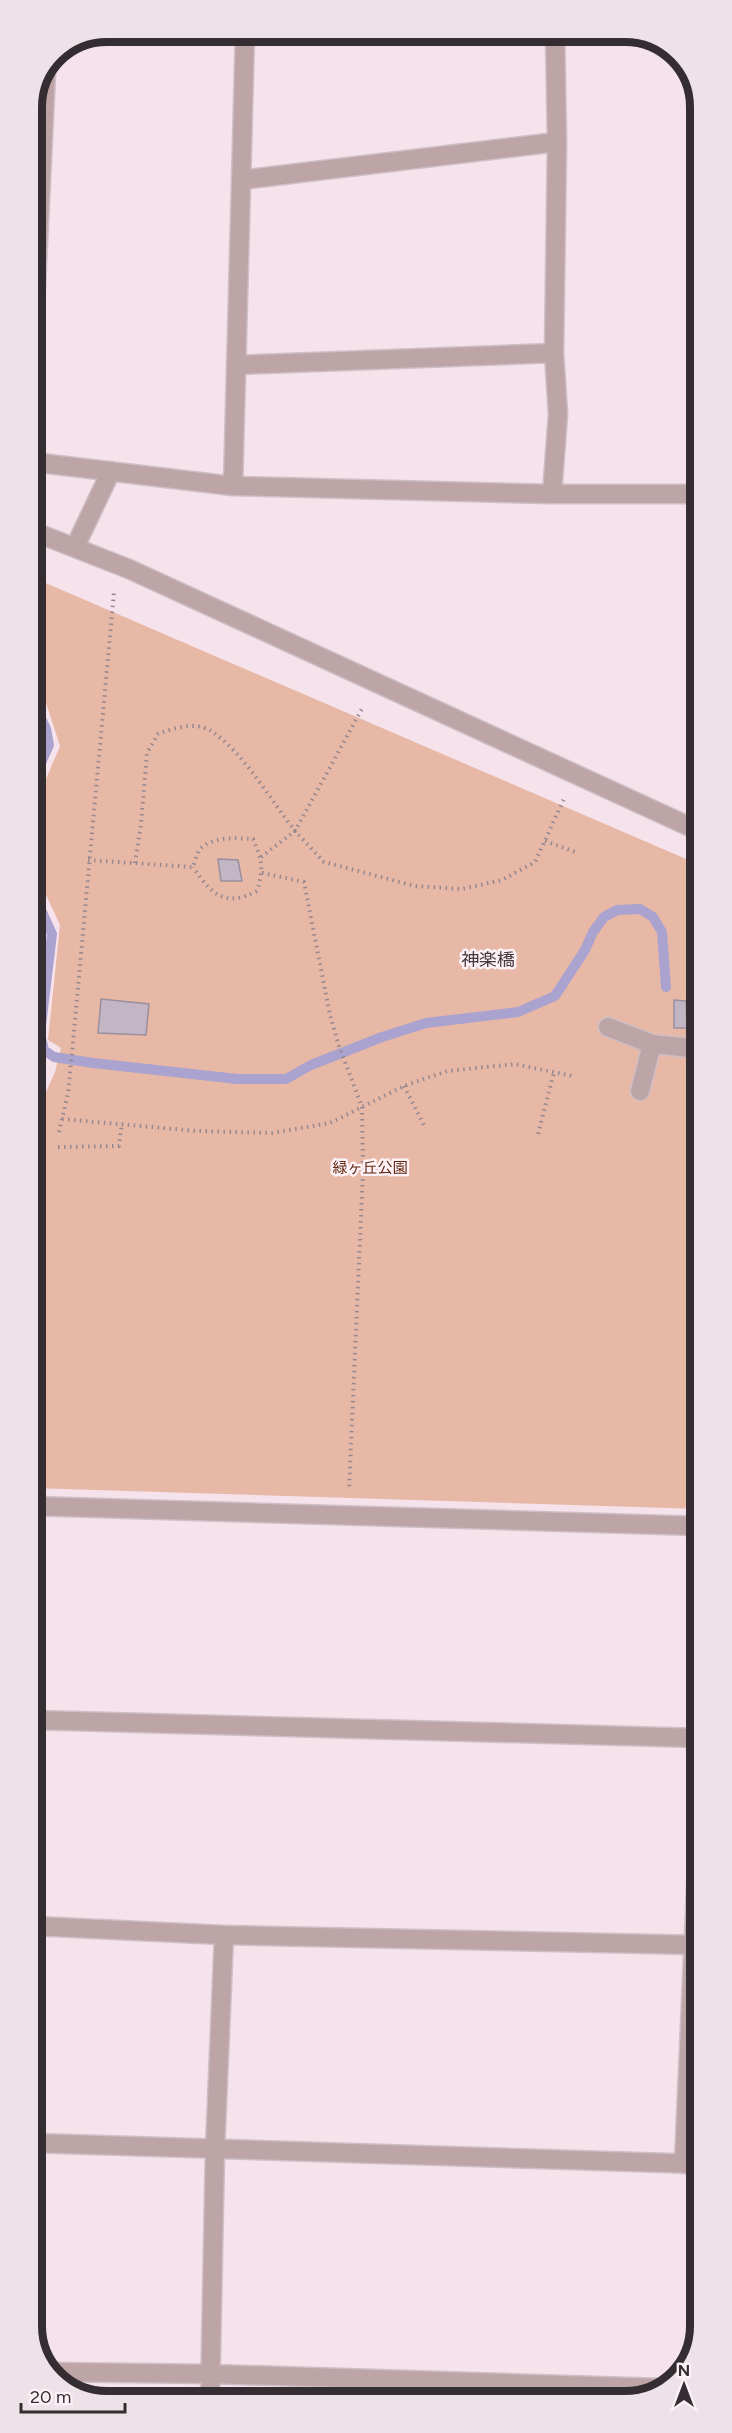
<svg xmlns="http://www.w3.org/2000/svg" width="732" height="2433" font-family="Figtree,'Noto Sans JP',sans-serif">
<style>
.green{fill:#e8b8a7}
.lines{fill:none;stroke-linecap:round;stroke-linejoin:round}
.stream{stroke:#aaa2cf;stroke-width:10}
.building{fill:#c2b6c5;stroke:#9a8f9d;stroke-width:1.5}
.pedestrian-casing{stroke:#cebec6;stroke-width:21}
.minor-casing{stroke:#cebec6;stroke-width:21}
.tertiary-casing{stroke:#cebec6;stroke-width:21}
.path{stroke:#95888f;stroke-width:4;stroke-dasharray:1.5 4.5;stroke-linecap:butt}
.pedestrian{stroke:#bda4a6;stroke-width:18}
.minor{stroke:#bda4a6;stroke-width:18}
.tertiary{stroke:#bda4a6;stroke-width:18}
.labels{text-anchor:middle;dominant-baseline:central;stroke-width:5;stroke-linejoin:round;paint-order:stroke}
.park-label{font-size:15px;fill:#62260d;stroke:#fdf2f7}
.quarter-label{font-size:18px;fill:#46373e;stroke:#fdf2f7}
.rim{fill:none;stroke:#342d31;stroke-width:8}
</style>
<rect width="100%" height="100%" fill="#f5e2eb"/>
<path class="green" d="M 41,581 L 700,865 L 700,1509 L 32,1488 L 35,1116 L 55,1072 L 61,1048 L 48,1040 L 60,925 L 32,865 L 32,812 L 60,746 L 36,672 Z"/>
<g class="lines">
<path class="stream" d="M 32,611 L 32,607
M 32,699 L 46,729 L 49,745 L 32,783
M 32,890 L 52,934 L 40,1034 L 44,1050 L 54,1057 L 93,1063 L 237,1079 L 286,1079 L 311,1065 L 382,1037 L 426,1023 L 518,1012 L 555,996 L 585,950 L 593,932 L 604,917 L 617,910 L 640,909 L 653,917 L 662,932 L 666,987"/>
</g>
<path class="building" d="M 218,859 L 238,860 L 242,881 L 221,881 Z
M 101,999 L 149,1004 L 146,1035 L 98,1033 Z
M 674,1000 L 686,1001 L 687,1028 L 674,1028 Z"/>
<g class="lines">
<defs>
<path id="pedestrian" d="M 608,1027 L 652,1044 L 700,1049
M 640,1091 L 652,1044"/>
<path id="minor" d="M 241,180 L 557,142
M 236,365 L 554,353
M 32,369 L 46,72
M 32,462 L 233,486 L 552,494 L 699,494
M 233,486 L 245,32
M 552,494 L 558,414 L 554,353 L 557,142 L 555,32
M 75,547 L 111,471
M 32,1506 L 700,1526
M 33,1720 L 700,1738
M 33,1926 L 224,1935 L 700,1945
M 33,2143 L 700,2164
M 684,2164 L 700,1799
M 51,2372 L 211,2374 L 660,2388
M 210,2401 L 215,2150 L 224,1935"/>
<path id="tertiary" d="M 32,531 L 129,569 L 699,831"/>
</defs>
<use href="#pedestrian" class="pedestrian-casing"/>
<use href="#minor" class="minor-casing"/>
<use href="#tertiary" class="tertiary-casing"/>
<path class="path" d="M 545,841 L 578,853
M 261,857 L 295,831 L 324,862 L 415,886 L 462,889 L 502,880 L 535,862 L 564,799
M 88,860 L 193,867 C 195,862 197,853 200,849 C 213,836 236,838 253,839 C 262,860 264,868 257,891 C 225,908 211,894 193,867
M 135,863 L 141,824 L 147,753 L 158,734 C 174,728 195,721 211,731 C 242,750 272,802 295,831 L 363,707
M 262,873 L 304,882 L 330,1015 L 339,1046 L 362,1107 L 363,1171 L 349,1490
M 404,1086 L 425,1127
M 62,1119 L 197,1131 L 272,1133 L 330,1123 L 404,1086 L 447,1071 L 515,1064 L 572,1076
M 59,1132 L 68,1093 L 72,1053 L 114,592
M 538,1134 L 554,1072
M 58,1147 L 119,1146 L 122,1123"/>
<use href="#pedestrian" class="pedestrian"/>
<use href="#minor" class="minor"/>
<use href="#tertiary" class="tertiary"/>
</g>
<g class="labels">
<g class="park-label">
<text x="370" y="1168">緑ヶ丘公園</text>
</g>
<g class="quarter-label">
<text x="488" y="960">神楽橋</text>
</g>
</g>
<path d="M0 0H732V2433H0ZM107 42H625A65 65 0 0 1 690 107V2326A65 65 0 0 1 625 2391H107A65 65 0 0 1 42 2326V107A65 65 0 0 1 107 42Z" fill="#ede2e7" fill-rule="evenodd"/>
<path class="rim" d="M107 42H625A65 65 0 0 1 690 107V2326A65 65 0 0 1 625 2391H107A65 65 0 0 1 42 2326V107A65 65 0 0 1 107 42Z"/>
<g transform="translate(684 2385)" stroke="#fdf2f7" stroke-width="4.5" paint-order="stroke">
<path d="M0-4.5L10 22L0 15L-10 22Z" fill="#342d31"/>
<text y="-9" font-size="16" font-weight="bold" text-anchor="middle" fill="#342d31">N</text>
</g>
<path d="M21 2403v9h104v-9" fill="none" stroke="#342d31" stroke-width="3"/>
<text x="30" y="2403" font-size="18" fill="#342d31" stroke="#fdf2f7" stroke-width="4.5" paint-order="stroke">20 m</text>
</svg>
